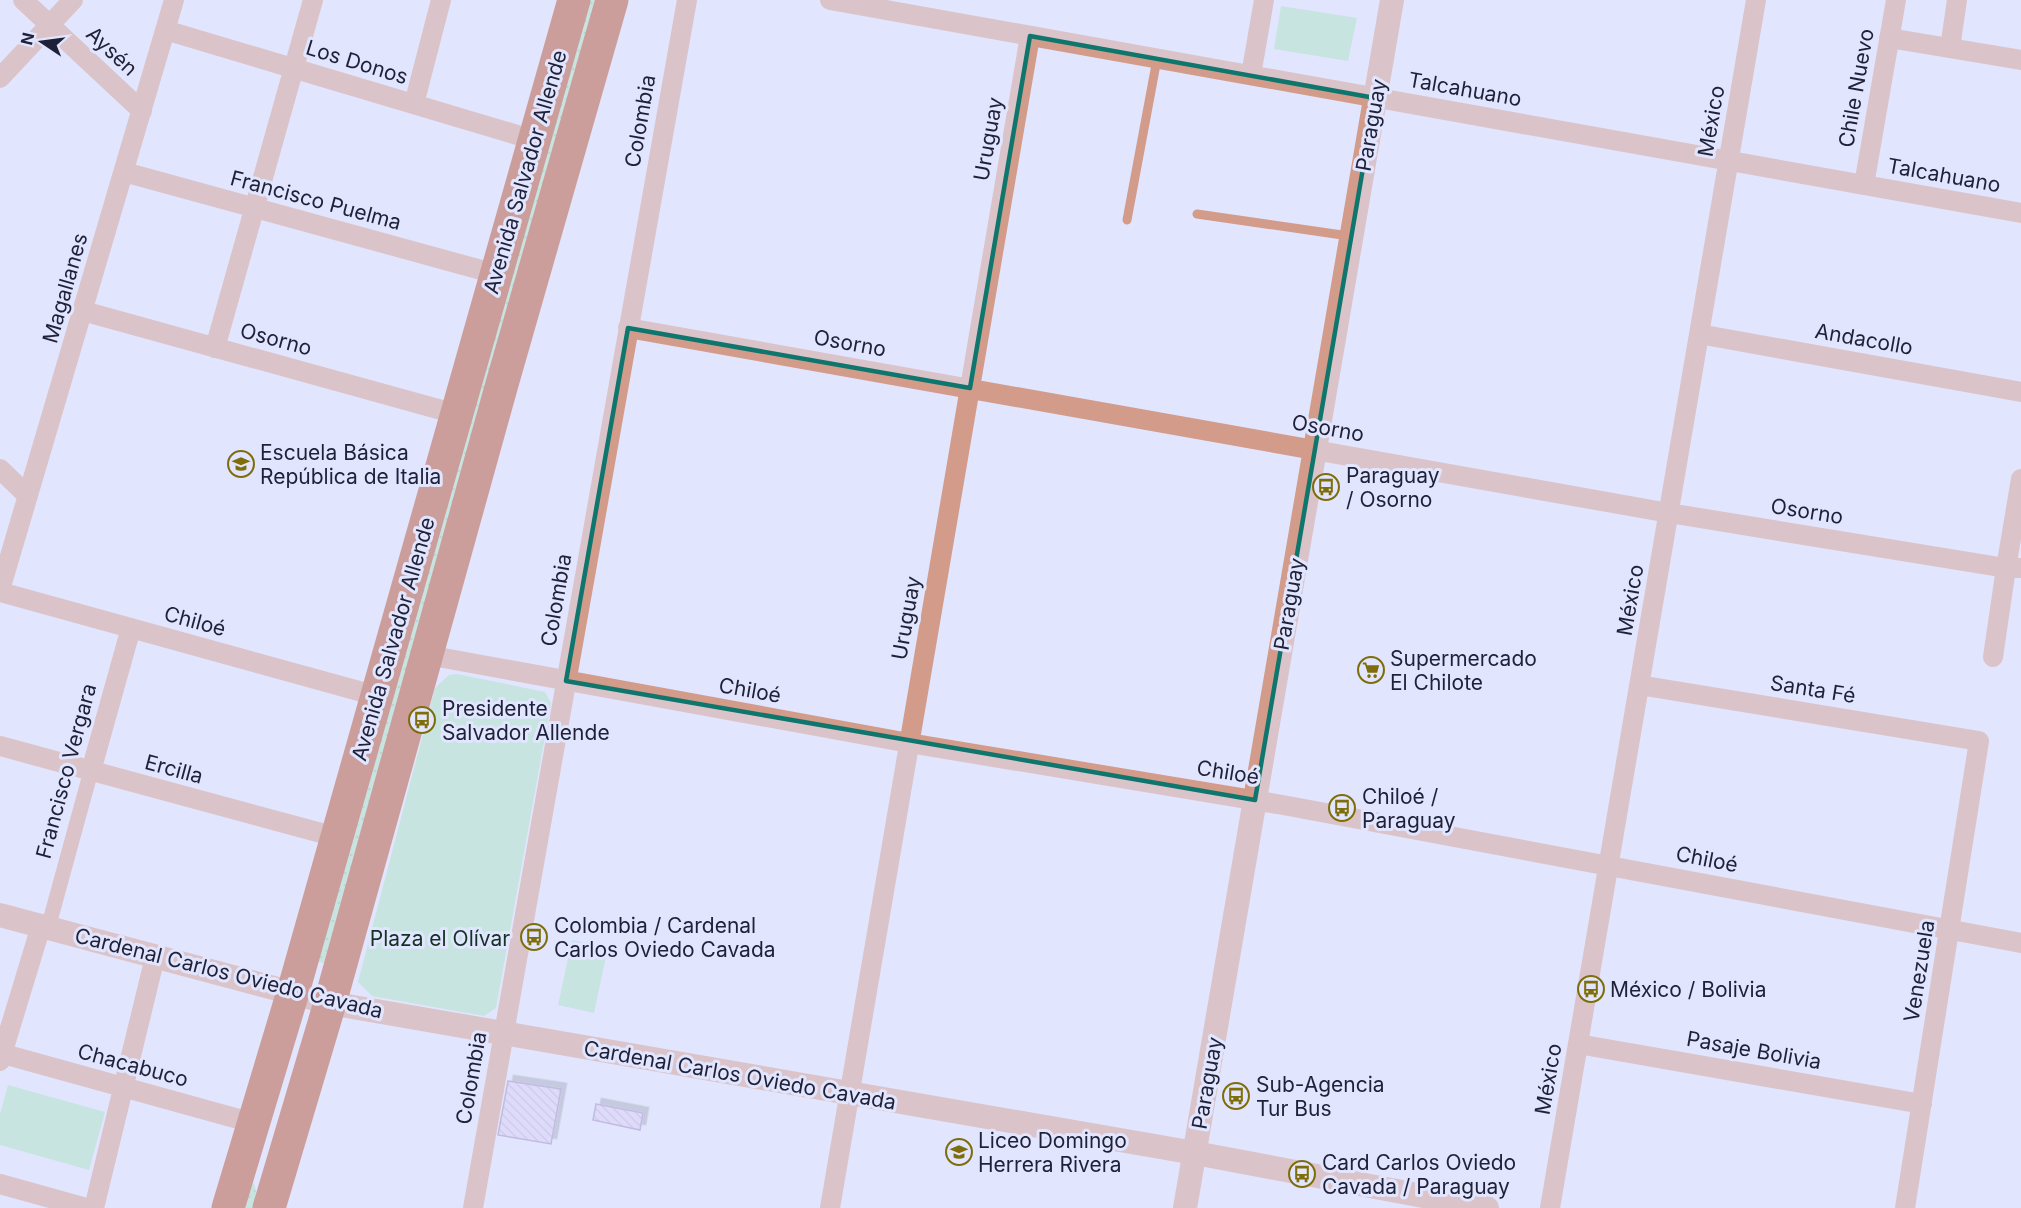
<svg xmlns="http://www.w3.org/2000/svg" width="2021" height="1208" font-family="Inter,sans-serif">
<style>
.grass{fill:url(#grass-dots)}
.park{fill:#a6e3bf}
.building{fill:url(#building-back-hatch);stroke:#9987c0;stroke-width:1.5;filter:url(#shadow)}
.lines{fill:none;stroke-linecap:round;stroke-linejoin:round}
.service{stroke:#d29b8a;stroke-width:9}
.pedestrian{stroke:#d29b8a;stroke-width:15}
.minor{stroke:#d29b8a;stroke-width:20}
.tertiary{stroke:#d29b8a;stroke-width:24}
.trunk{stroke:#b14825;stroke-width:33}
.marked{fill:none;stroke:#0f766e;stroke-width:4.5;stroke-linejoin:round}
.labels{text-anchor:middle;dominant-baseline:central;stroke-width:6;stroke-linejoin:round;paint-order:stroke}
.street-label{font-size:21px;fill:#1f2138;stroke:#e1e5fe}
.poi-label{font-size:21px;fill:#1f2138;stroke:#e1e5fe;text-anchor:start}
.park-label{font-size:21px;fill:#133322;stroke:#e1e5fe}
</style>
<defs>
<pattern id="grass-dots" width="8" height="8" patternUnits="userSpaceOnUse" patternTransform="scale(1.5)"><rect width="8" height="8" fill="#a6e3bf"/><path d="M2 2h.1M6 6h.1" fill="none" stroke="#8ec2a5" stroke-width="1.8" stroke-linecap="round"/></pattern>
<pattern id="building-back-hatch" width="6" height="6" patternUnits="userSpaceOnUse" patternTransform="scale(1.5)"><rect width="6" height="6" fill="#d7ccf5"/><path d="M-1 5l2 2M0 0l6 6M5-1l2 2" fill="none" stroke="#b8afd3"/></pattern>
<filter id="shadow"><feDropShadow dx="5.5" dy="-5.5" stdDeviation="0" flood-color="#0004"/></filter>
</defs>
<rect width="100%" height="100%" fill="#e1e5fe"/>
<path class="grass" d="M 588,0 L 599,0 L 324,963 L 314,961 Z
M 254,1183 L 256,1192 L 254,1208 L 243,1208 L 250,1185 Z"/>
<path class="park" d="M 1281,6 L 1357,18 L 1348,61 L 1274,49 Z
M 457,674 L 545,692 L 551,703 L 496,1008 L 484,1016 L 372,996 L 358,982 L 435,688 L 449,675 Z
M 572,940 L 608,947 L 594,1013 L 558,1005 Z
M 8,1085 L 105,1112 L 89,1170 L 0,1145 L 0,1114 Z"/>
<path class="building" d="M 508,1081 L 561,1089 L 551,1144 L 498,1135 Z
M 596,1104 L 643,1113 L 640,1130 L 593,1120 Z"/>
<g class="lines">
<path class="service" d="M 1197,214 L 1349,236
M 1127,220 L 1157,59"/>
<path class="pedestrian" d="M 48,928 L 91,771"/>
<path class="minor" d="M 23,0 L 142,111
M 830,0 L 2021,213
M 165,30 L 534,140
M 1889,38 L 2021,60
M 1950,48 L 1957,0
M 1251,75 L 1264,0
M 0,78 L 73,0
M 414,104 L 441,0
M 124,172 L 496,274
M 1864,185 L 1896,0
M 83,311 L 456,414
M 628,328 L 1669,513 L 2006,568 L 2021,568
M 1699,334 L 2021,392
M 215,348 L 313,0
M 0,469 L 28,496
M 0,590 L 174,0
M 0,592 L 377,696
M 427,655 L 909,743 L 1283,805 L 2021,943
M 1993,657 L 2006,568 L 2021,479
M 1639,685 L 1979,741 L 1905,1208
M 0,746 L 336,837
M 91,771 L 131,628
M 1578,1044 L 1922,1104
M 0,1053 L 253,1123
M 0,1061 L 41,926
M 0,1184 L 86,1208
M 94,1208 L 155,957
M 473,1208 L 687,0
M 830,1208 L 1030,36
M 1550,1208 L 1756,0"/>
<path class="tertiary" d="M 0,915 L 330,1003 L 1195,1153 L 1487,1208
M 1185,1208 L 1392,0"/>
<path class="trunk" d="M 228,1208 L 293,992 L 574,0
M 269,1208 L 330,1003 L 502,384 L 612,0"/>
</g>
<path d="M0 0H2021V1208H0ZM 1030,36 L 1375,98 L 1255,800 L 566,681 L 628,328 L 970,388 Z" fill="#e1e5fe" fill-opacity=".55" fill-rule="evenodd"/>
<path class="marked" d="M 1030,36 L 1375,98 L 1255,800 L 566,681 L 628,328 L 970,388 Z"/>
<defs>
<symbol id="school-ring" viewBox="-11 -11 22 22"><circle r="9.5" fill="#e1e5fe" stroke="#7e6d08" stroke-width="1.5"/><path d="M0-5L7-2L0 1L-7-2ZM-4 1L0 2.5L4 1V4Q0 6-4 4Z" fill="#7e6d08"/></symbol>
<symbol id="bus-ring" viewBox="-11 -11 22 22"><circle r="9.5" fill="#e1e5fe" stroke="#7e6d08" stroke-width="1.5"/><path d="M-5-6H5V4H4V6H2V4H-2V6H-4V4H-5ZM-3.5-4V0h7V-4ZM-3.5 1.2v1.5H-2V1.2ZM2 1.2v1.5H3.5V1.2Z" fill="#7e6d08"/></symbol>
<symbol id="supermarket-ring" viewBox="-11 -11 22 22"><circle r="9.5" fill="#e1e5fe" stroke="#7e6d08" stroke-width="1.5"/><path d="M-6-5.5h2.5l.6 2H6L4.5 2H-2.5L-4.4-4H-6ZM-1.5 3.2a1.3 1.3 0 1 0 .1 0ZM3 3.2a1.3 1.3 0 1 0 .1 0Z" fill="#7e6d08"/></symbol>
</defs>
<g fill-rule="evenodd">
<use href="#school-ring" x="226" y="449" width="30" height="30"/>
<use href="#bus-ring" x="1311" y="472" width="30" height="30"/>
<use href="#supermarket-ring" x="1356" y="655" width="30" height="30"/>
<use href="#bus-ring" x="407" y="705" width="30" height="30"/>
<use href="#bus-ring" x="1327" y="793" width="30" height="30"/>
<use href="#bus-ring" x="519" y="922" width="30" height="30"/>
<use href="#bus-ring" x="1576" y="974" width="30" height="30"/>
<use href="#bus-ring" x="1221" y="1081" width="30" height="30"/>
<use href="#school-ring" x="944" y="1137" width="30" height="30"/>
<use href="#bus-ring" x="1287" y="1159" width="30" height="30"/>
</g>
<g class="labels">
<g class="street-label">
<text transform="translate(112 51) rotate(43)">Aysén</text>
<text transform="translate(357 62) rotate(17)">Los Donos</text>
<text transform="translate(1856 88) rotate(-80)">Chile Nuevo</text>
<text transform="translate(1465 89) rotate(10)">Talcahuano</text>
<text transform="translate(640 121) rotate(-80)">Colombia</text>
<text transform="translate(1711 121) rotate(-80)">México</text>
<text transform="translate(1371 125) rotate(-80)">Paraguay</text>
<text transform="translate(988 139) rotate(-80)">Uruguay</text>
<text transform="translate(525 172) rotate(-74)">Avenida Salvador Allende</text>
<text transform="translate(1944 175) rotate(10)">Talcahuano</text>
<text transform="translate(316 200) rotate(15)">Francisco Puelma</text>
<text transform="translate(65 288) rotate(-74)">Magallanes</text>
<text transform="translate(276 339) rotate(15)">Osorno</text>
<text transform="translate(1864 339) rotate(10)">Andacollo</text>
<text transform="translate(850 343) rotate(10)">Osorno</text>
<text transform="translate(1328 428) rotate(10)">Osorno</text>
<text transform="translate(1807 511) rotate(9)">Osorno</text>
<text transform="translate(556 600) rotate(-80)">Colombia</text>
<text transform="translate(1630 600) rotate(-80)">México</text>
<text transform="translate(1289 604) rotate(-80)">Paraguay</text>
<text transform="translate(906 618) rotate(-80)">Uruguay</text>
<text transform="translate(195 621) rotate(15)">Chiloé</text>
<text transform="translate(393 639) rotate(-74)">Avenida Salvador Allende</text>
<text transform="translate(1813 689) rotate(9)">Santa Fé</text>
<text transform="translate(750 690) rotate(10)">Chiloé</text>
<text transform="translate(174 769) rotate(15)">Ercilla</text>
<text transform="translate(66 771) rotate(-75)">Francisco Vergara</text>
<text transform="translate(1228 772) rotate(9)">Chiloé</text>
<text transform="translate(1707 859) rotate(11)">Chiloé</text>
<text transform="translate(1919 971) rotate(-81)">Venezuela</text>
<text transform="translate(229 973) rotate(14)">Cardenal Carlos Oviedo Cavada</text>
<text transform="translate(1754 1050) rotate(10)">Pasaje Bolivia</text>
<text transform="translate(133 1065) rotate(15)">Chacabuco</text>
<text transform="translate(740 1075) rotate(10)">Cardenal Carlos Oviedo Cavada</text>
<text transform="translate(471 1078) rotate(-80)">Colombia</text>
<text transform="translate(1548 1079) rotate(-80)">México</text>
<text transform="translate(1207 1083) rotate(-80)">Paraguay</text>
</g>
<g class="poi-label">
<text x="260" y="452">Escuela Básica<tspan x="260" dy="24">República de Italia</tspan></text>
<text x="1346" y="475">Paraguay<tspan x="1346" dy="24">/ Osorno</tspan></text>
<text x="1390" y="658">Supermercado<tspan x="1390" dy="24">El Chilote</tspan></text>
<text x="442" y="708">Presidente<tspan x="442" dy="24">Salvador Allende</tspan></text>
<text x="1362" y="796">Chiloé /<tspan x="1362" dy="24">Paraguay</tspan></text>
<text x="554" y="925">Colombia / Cardenal<tspan x="554" dy="24">Carlos Oviedo Cavada</tspan></text>
<text x="1610" y="989">México / Bolivia</text>
<text x="1256" y="1084">Sub-Agencia<tspan x="1256" dy="24">Tur Bus</tspan></text>
<text x="978" y="1140">Liceo Domingo<tspan x="978" dy="24">Herrera Rivera</tspan></text>
<text x="1322" y="1162">Card Carlos Oviedo<tspan x="1322" dy="24">Cavada / Paraguay</tspan></text>
</g>
<g class="park-label">
<text x="440" y="938">Plaza el Olívar</text>
</g>
</g>
<g transform="translate(42 42) rotate(283)" stroke="#e1e5fe" stroke-width="4.5" paint-order="stroke">
<path d="M0-4.5L10 22L0 15L-10 22Z" fill="#1f2138"/>
<text y="-9" font-size="16" font-weight="bold" text-anchor="middle" fill="#1f2138">N</text>
</g>
</svg>
